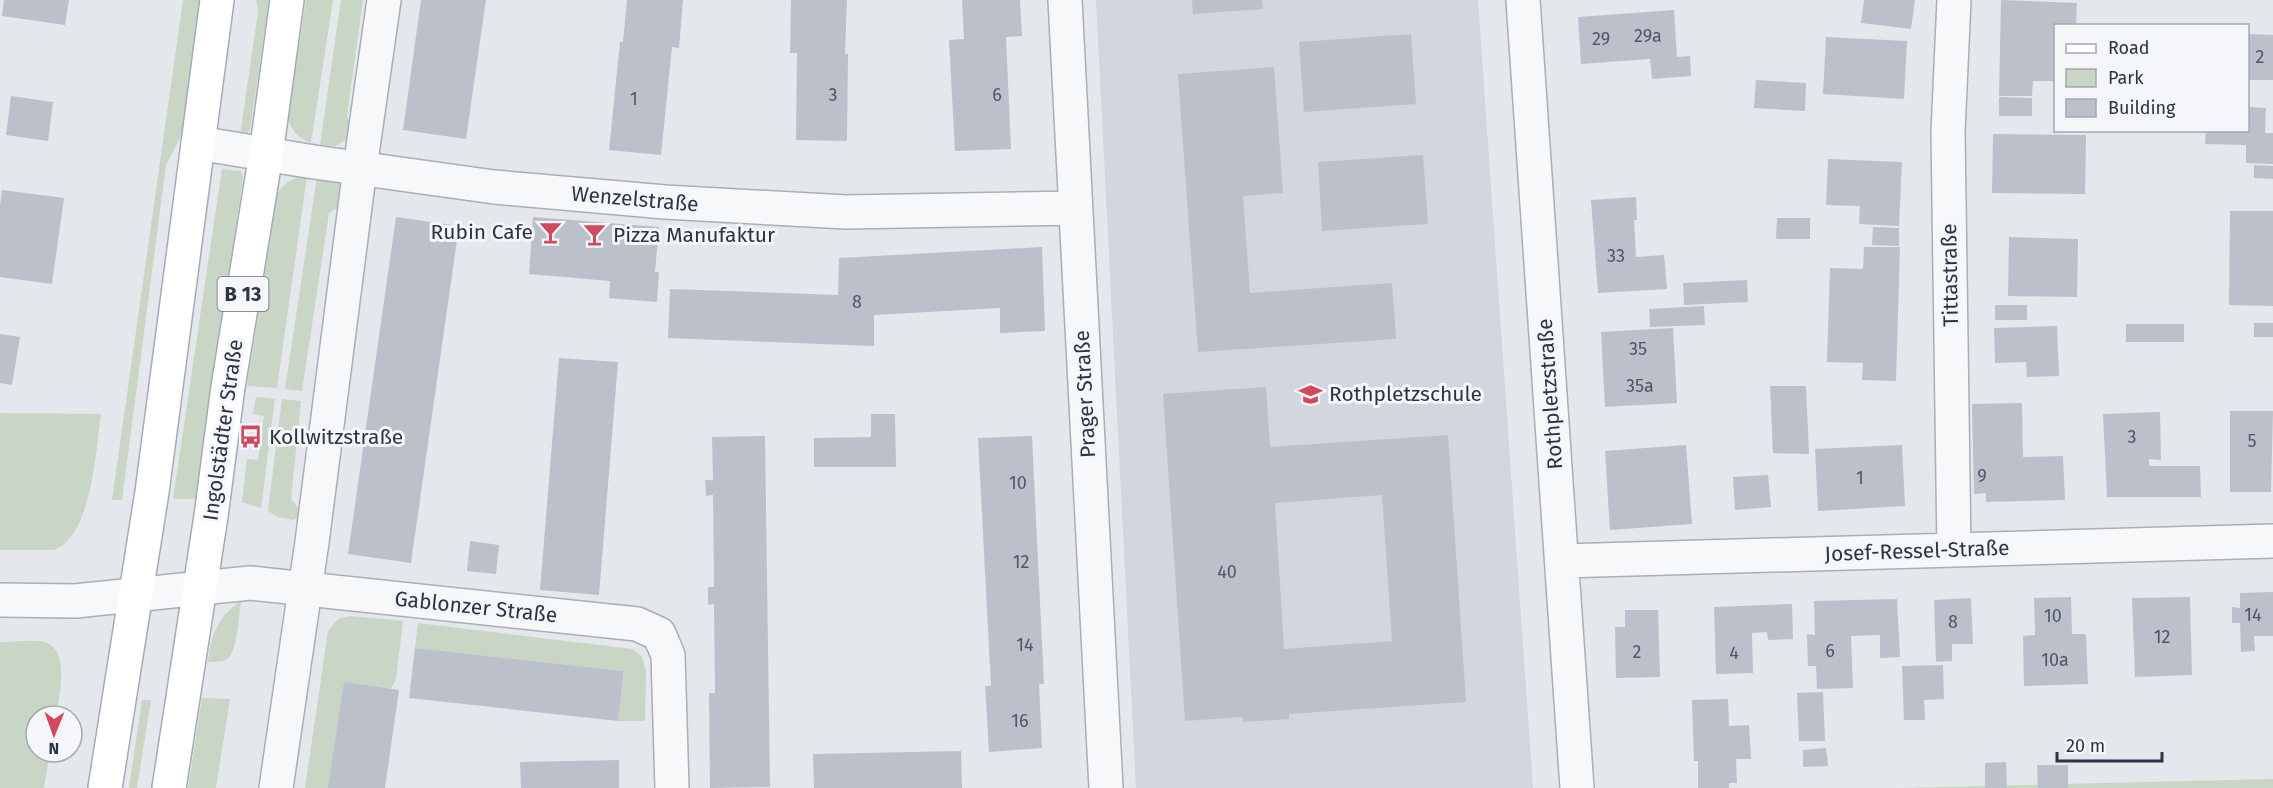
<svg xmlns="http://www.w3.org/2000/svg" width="2273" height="788" font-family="'Fira Sans',sans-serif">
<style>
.built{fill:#d2d6de}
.green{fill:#c9d6c5}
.building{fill:#bbc0ca;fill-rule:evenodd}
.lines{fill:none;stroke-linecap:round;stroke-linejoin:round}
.minor-casing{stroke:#a9aeb7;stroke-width:36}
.major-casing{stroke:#a3abb8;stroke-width:36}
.minor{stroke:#f7f8fa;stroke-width:33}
.major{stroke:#fff;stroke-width:33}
.labels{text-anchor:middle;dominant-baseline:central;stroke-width:6;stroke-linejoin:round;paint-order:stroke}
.number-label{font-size:18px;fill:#4f5766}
.shield{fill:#f4f6f9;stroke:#676e7b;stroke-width:1.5}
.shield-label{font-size:20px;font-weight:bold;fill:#2b3445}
.street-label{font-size:21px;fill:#2b3445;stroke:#f4f6f9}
.poi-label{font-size:21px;fill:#2b3445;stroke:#f4f6f9;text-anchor:start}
</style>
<rect width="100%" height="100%" fill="#e4e7ec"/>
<path class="built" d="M 1096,0 L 1478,0 L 1533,788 L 1136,788 Z"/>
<path class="green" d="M 183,0 L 207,0 L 187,124 L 166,165 L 122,500 L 112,500 Z
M 256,0 L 269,0 L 250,130 L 247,133 L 242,133 L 241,128 L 258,12 Z
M 306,0 L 333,0 L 311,143 C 299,138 291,131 288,118 Z
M 341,0 L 363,0 L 347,116 L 352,125 L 349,139 L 335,146 L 320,145 Z
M 222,169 L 241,171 L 243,177 L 197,499 L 173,499 Z
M 307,176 L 277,388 L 247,386 L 277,193 C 286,182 293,177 307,176 Z
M 317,177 L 337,181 L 341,184 L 341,205 L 329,213 L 302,391 L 285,389 Z
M 256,397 L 275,399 L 261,508 L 242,502 L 247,459 L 258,460 L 264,416 L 253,414 Z
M 282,399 L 301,401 L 291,499 L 300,510 L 299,515 L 294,520 L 278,517 L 268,511 Z
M 0,413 L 101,414 C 96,448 92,539 53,550 L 0,550 Z
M 241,601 C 239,613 238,653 226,660 C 222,662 213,662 208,662 C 211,635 218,616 241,601 Z
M 350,616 L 403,621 L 396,680 L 328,788 L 305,788 L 328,631 L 338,619 Z
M 418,623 L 633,649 L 642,657 L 646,670 L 645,721 L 618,721 L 624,671 L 415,648 Z
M 0,642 C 13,642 31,639 44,642 C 71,649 59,696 56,716 L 36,716 L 36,752 L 50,752 L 44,788 L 0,788 Z
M 202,698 L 230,699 L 216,788 L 188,788 Z
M 142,700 L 151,700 L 137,788 L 129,788 Z
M 2273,779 L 2273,788 L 1902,788 Z"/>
<path class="building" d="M 4,0 L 69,0 L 65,25 L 2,16 Z
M 421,0 L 486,0 L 466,139 L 403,130 Z
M 627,0 L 683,0 L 679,48 L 672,47 L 661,155 L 609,150 L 620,42 L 623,42 Z
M 791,0 L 847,0 L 845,54 L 848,54 L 847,141 L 796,140 L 797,53 L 790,53 Z
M 962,0 L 1020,0 L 1022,36 L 1006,37 L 1011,149 L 955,151 L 949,40 L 964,39 Z
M 1192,0 L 1262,0 L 1263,9 L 1193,14 Z
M 1864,0 L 1915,0 L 1911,29 L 1861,23 Z
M 2001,0 L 2077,3 L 2076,26 L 2056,26 L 2056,81 L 2033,81 L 2032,96 L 1999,96 Z
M 1674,10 L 1677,57 L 1690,56 L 1691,76 L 1652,79 L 1650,59 L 1581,64 L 1578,17 Z
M 1411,34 L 1416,104 L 1304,112 L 1299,42 Z
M 2248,34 L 2273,35 L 2273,80 L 2248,80 Z
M 1826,37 L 1907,41 L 1904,99 L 1823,94 Z
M 1274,67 L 1283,193 L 1243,196 L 1250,293 L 1392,283 L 1396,339 L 1198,352 L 1178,74 Z
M 1756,80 L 1806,83 L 1805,111 L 1754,108 Z
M 11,96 L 53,102 L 48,141 L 6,135 Z
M 1999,97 L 2032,98 L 2032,116 L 1999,116 Z
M 2248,107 L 2266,108 L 2265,133 L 2273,133 L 2273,164 L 2246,163 L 2246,145 L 2205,144 L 2206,130 L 2248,130 Z
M 1993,134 L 2086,135 L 2085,194 L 1992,193 Z
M 1423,155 L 1428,224 L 1322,231 L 1318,162 Z
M 1828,159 L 1902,162 L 1899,226 L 1859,224 L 1860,206 L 1826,205 Z
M 2254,165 L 2273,166 L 2273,179 L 2254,178 Z
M 2,190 L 64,198 L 52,284 L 0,277 L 0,206 Z
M 1636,197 L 1637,220 L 1634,220 L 1636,257 L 1664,255 L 1667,289 L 1598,293 L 1591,200 Z
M 2230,211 L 2273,211 L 2273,306 L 2229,305 Z
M 396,217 L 459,226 L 411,563 L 348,554 Z
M 533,217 L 659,227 L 655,272 L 659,272 L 657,302 L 609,298 L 610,281 L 529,274 Z
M 1777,218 L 1810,218 L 1810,239 L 1776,239 Z
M 1873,227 L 1899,228 L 1899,246 L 1872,245 Z
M 2009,237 L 2078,239 L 2077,297 L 2008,296 Z
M 1042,247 L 1045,331 L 1000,333 L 1000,308 L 874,315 L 874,346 L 668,338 L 670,289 L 838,295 L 839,258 Z
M 1864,247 L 1900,247 L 1896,381 L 1862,380 L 1863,363 L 1827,362 L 1830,268 L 1863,269 Z
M 1747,280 L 1748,302 L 1684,305 L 1683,283 Z
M 1995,305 L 2027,305 L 2027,320 L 1995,320 Z
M 1704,306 L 1705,325 L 1650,327 L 1649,309 Z
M 2254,323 L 2273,323 L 2273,337 L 2254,337 Z
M 2126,324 L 2184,324 L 2184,342 L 2126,342 Z
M 2057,326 L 2059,376 L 2027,377 L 2026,362 L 1995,363 L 1994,328 Z
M 1673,328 L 1677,403 L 1605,407 L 1601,332 Z
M 0,334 L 20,337 L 12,385 L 0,383 Z
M 559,358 L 618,362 L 599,595 L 540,590 Z
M 1770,386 L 1806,386 L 1809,454 L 1773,453 Z
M 1266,387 L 1270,447 L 1448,435 L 1466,702 L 1289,714 L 1289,719 L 1243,722 L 1243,717 L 1185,721 L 1163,394 ZM 1382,495 L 1392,641 L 1284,649 L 1275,503 Z
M 2022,403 L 2023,457 L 2063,456 L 2065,500 L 1986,502 L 1986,493 L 1974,494 L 1972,404 Z
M 2230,411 L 2273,411 L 2271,492 L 2230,492 Z
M 2160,412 L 2161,460 L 2149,459 L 2149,466 L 2200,466 L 2201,497 L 2107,497 L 2103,414 Z
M 871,414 L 895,414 L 896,467 L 814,467 L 814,438 L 871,437 Z
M 765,436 L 770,787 L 710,788 L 709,693 L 715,693 L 714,604 L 708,605 L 708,587 L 714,587 L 713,495 L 706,496 L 705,480 L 713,480 L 712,437 Z
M 1032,436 L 1044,684 L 1039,684 L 1042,748 L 989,752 L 985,686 L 991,686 L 978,438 Z
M 1686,445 L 1692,524 L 1610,530 L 1605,451 Z
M 1902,445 L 1905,506 L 1818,511 L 1815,449 Z
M 1768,475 L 1771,507 L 1735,510 L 1733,477 Z
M 470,541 L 499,545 L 496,574 L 467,571 Z
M 2273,592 L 2273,636 L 2254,636 L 2255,651 L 2241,652 L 2240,623 L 2232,623 L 2232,607 L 2240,608 L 2240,593 Z
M 2071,597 L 2072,634 L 2086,634 L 2088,684 L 2024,686 L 2023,636 L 2035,635 L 2034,598 Z
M 2190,597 L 2192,675 L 2135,677 L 2132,598 Z
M 1971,598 L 1973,644 L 1952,644 L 1952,661 L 1936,662 L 1934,600 Z
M 1897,599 L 1900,657 L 1880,658 L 1880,635 L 1851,636 L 1853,688 L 1817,689 L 1816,666 L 1808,666 L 1807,634 L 1815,635 L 1814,601 Z
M 1792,604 L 1793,639 L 1768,640 L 1767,632 L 1752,633 L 1753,673 L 1716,674 L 1714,607 Z
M 1625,610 L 1658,610 L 1660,677 L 1616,678 L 1615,627 L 1625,627 Z
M 415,648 L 624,671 L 618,721 L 409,698 Z
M 1943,665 L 1944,699 L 1924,700 L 1925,720 L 1904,720 L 1902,666 Z
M 344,682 L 399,690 L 385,788 L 328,788 Z
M 1823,692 L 1825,741 L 1799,741 L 1797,693 Z
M 1728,699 L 1729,726 L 1749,725 L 1751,759 L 1736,759 L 1737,783 L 1729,783 L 1729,788 L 1698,788 L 1698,761 L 1694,761 L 1692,700 Z
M 1826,748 L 1828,766 L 1803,767 L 1803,750 Z
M 961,751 L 962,788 L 814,788 L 813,754 Z
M 619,760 L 619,788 L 521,788 L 520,762 Z
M 2006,762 L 2007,788 L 1985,788 L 1985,763 Z
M 2037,765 L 2068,765 L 2068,788 L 2038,788 Z"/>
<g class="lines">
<defs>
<path id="minor" d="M 1065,0 L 1106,788
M 1523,0 L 1577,788
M 198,143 L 314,162 L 494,187 L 665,202 L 846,212 L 1075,208
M 1954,550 L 1948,132 L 1954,0
M 1562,561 L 2273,541
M 0,600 L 75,601 L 250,583 L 637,624 L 659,634 L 668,655 L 672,788
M 276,788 L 312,542 L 360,168 L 384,0"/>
<path id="major" d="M 105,788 L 152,492 L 217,0
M 169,788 L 211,516 L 228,387 L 266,154 L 287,0"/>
</defs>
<use href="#minor" class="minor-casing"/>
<use href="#major" class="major-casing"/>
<use href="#minor" class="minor"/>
<use href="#major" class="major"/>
</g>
<defs>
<symbol id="bar-bare" viewBox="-9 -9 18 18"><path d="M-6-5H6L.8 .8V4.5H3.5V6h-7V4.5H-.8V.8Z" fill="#d1495b" stroke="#f4f6f9" stroke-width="2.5" paint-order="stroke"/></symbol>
<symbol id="school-bare" viewBox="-9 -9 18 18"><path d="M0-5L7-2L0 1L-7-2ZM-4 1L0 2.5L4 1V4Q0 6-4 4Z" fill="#d1495b" stroke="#f4f6f9" stroke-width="2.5" paint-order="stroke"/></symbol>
<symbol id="bus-bare" viewBox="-9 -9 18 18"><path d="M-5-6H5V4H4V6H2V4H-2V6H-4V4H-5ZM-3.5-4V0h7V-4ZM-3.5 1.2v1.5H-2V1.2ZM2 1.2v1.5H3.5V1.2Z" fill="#d1495b" stroke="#f4f6f9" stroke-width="2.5" paint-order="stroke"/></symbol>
</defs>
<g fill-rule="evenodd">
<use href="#bar-bare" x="534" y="216" width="33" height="33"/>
<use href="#bar-bare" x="578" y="218" width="33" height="33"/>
<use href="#school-bare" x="1294" y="378" width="33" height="33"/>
<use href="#bus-bare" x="234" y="420" width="33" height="33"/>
</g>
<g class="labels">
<g class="number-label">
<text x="1648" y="36">29a</text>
<text x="1601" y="39">29</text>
<text x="2260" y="57">2</text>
<text x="833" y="95">3</text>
<text x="997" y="95">6</text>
<text x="634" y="99">1</text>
<text x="1616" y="256">33</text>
<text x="857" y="302">8</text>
<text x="1638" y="349">35</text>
<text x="1640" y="386">35a</text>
<text x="2132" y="437">3</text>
<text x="2252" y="441">5</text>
<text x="1982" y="476">9</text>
<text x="1860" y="478">1</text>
<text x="1018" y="483">10</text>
<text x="1021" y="562">12</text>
<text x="1227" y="572">40</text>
<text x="2253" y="615">14</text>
<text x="2053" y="616">10</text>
<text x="1953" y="622">8</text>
<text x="2162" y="637">12</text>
<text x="1025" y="645">14</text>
<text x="1830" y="651">6</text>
<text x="1637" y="652">2</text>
<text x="1734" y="653">4</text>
<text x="2055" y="660">10a</text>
<text x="1020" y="721">16</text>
</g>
<rect class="shield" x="217.5" y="277" width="51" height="34" rx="4.5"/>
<g class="shield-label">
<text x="243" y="294">B 13</text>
</g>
<g class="street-label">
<text transform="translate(635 199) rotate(5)">Wenzelstraße</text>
<text transform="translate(1950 275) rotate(-91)">Tittastraße</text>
<text transform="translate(1085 394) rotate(-93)">Prager Straße</text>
<text transform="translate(1550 394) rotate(-94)">Rothpletzstraße</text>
<text transform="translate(223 430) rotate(-82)">Ingolstädter Straße</text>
<text transform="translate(1917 551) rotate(-2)">Josef-Ressel-Straße</text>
<text transform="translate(476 607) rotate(6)">Gablonzer Straße</text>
</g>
<g class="poi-label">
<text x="533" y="232" text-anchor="end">Rubin Cafe</text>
<text x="613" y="235">Pizza Manufaktur</text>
<text x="1329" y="394">Rothpletzschule</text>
<text x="269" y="437">Kollwitzstraße</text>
</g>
</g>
<rect x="2054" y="24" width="195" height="108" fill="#f4f6f9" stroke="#a4a8b1" stroke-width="1.5"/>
<rect x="2066" y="44" width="30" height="9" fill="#ffffff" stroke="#a4a8b1" stroke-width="1.5"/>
<text x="2108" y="54" font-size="18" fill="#2b3445">Road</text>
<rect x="2066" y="69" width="30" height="18" fill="#c9d6c5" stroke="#a4a8b1" stroke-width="1.5"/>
<text x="2108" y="84" font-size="18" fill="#2b3445">Park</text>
<rect x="2066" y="99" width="30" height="18" fill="#bbc0ca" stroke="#a4a8b1" stroke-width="1.5"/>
<text x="2108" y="114" font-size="18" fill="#2b3445">Building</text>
<g transform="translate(54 734) rotate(181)"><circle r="28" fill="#f4f6f9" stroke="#a4a8b1" stroke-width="1.5"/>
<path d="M0-4.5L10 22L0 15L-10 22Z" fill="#d1495b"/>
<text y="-9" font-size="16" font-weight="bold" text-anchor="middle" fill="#2b3445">N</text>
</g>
<path d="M2057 752v9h105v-9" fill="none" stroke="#2b3445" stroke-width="3"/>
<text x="2066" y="752" font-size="18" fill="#2b3445" stroke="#f4f6f9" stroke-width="4.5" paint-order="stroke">20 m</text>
</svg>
